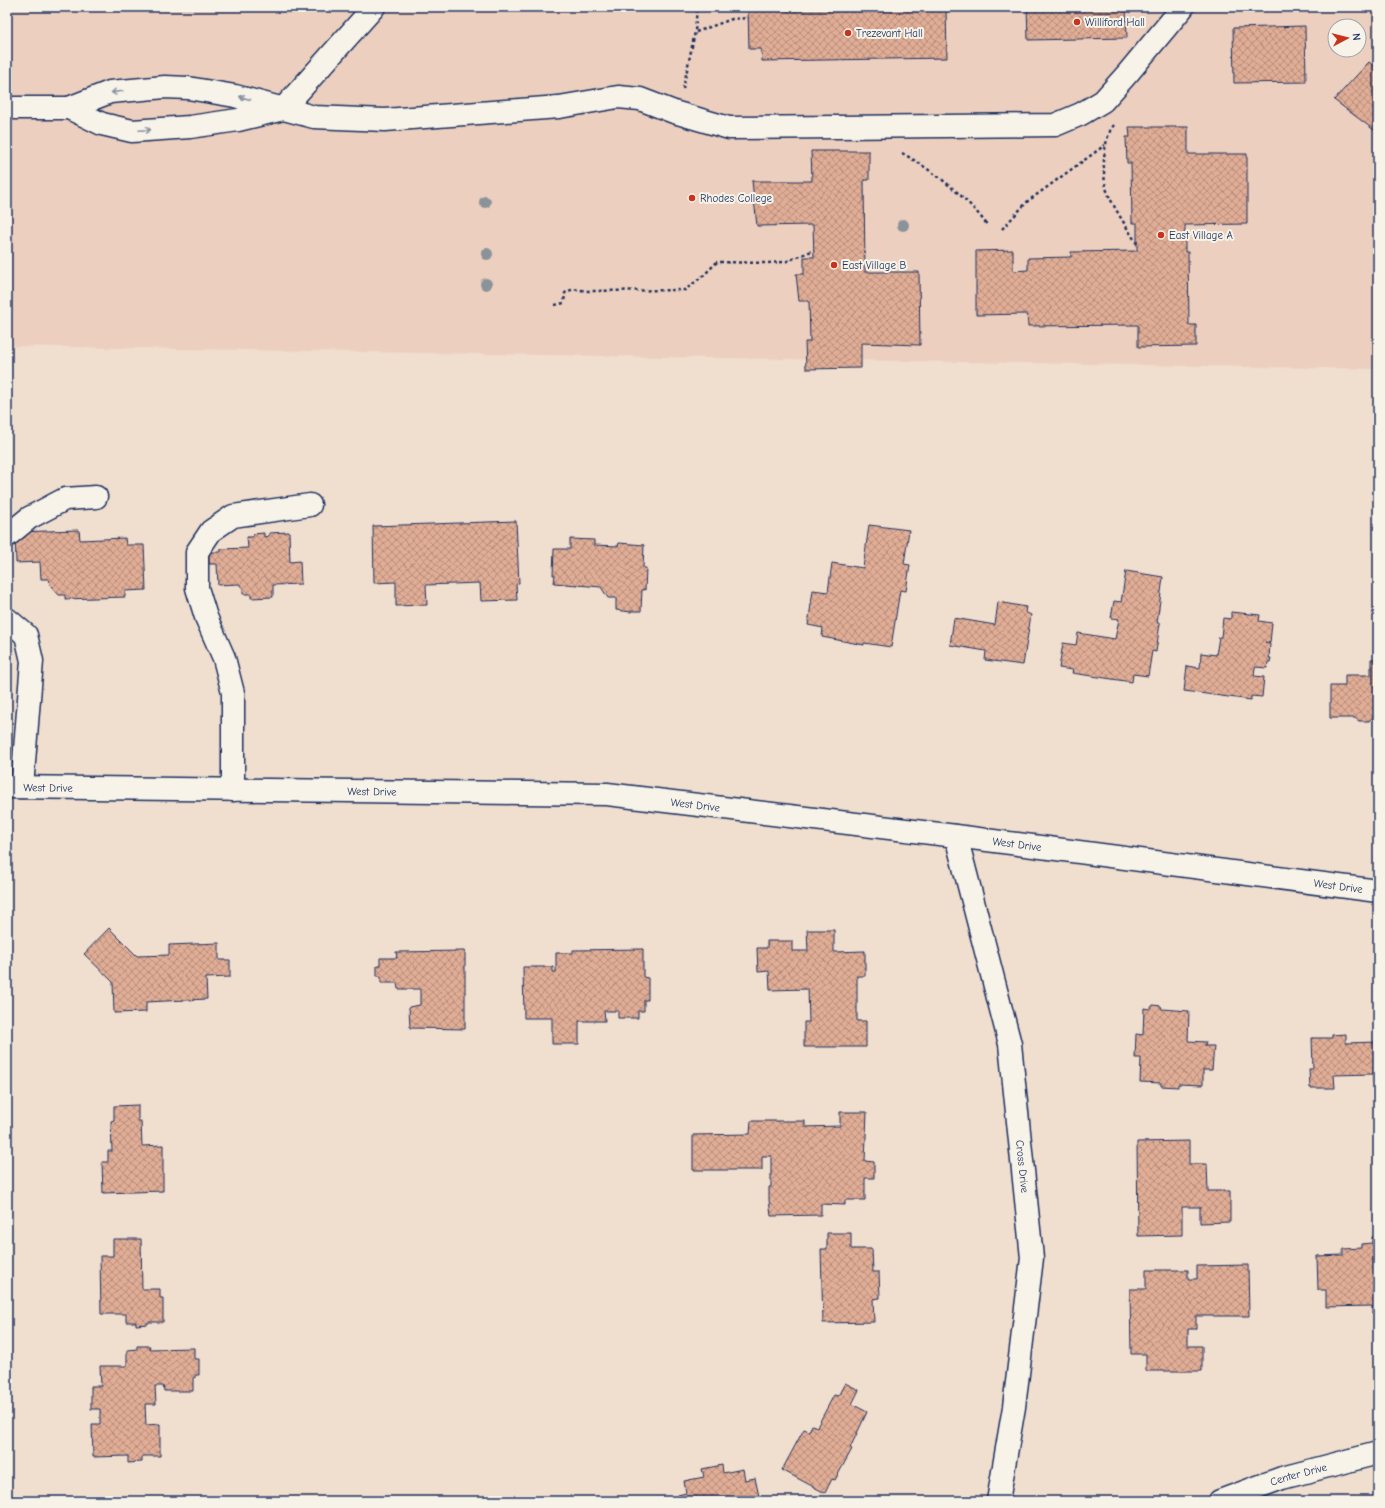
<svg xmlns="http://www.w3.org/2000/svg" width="1385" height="1508" font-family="'Comic Neue',sans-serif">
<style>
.built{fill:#eccfbe;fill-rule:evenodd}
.building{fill:url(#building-cross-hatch);stroke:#1b2f5e}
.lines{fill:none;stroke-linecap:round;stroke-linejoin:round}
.minor-casing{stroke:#1b2f5e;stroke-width:25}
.path{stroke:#1b2f5e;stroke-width:2.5;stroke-dasharray:3 3;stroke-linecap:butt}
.minor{stroke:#f7f3e8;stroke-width:22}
.tree{fill:#8b939a}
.oneway{stroke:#8991a3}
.poi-dot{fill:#c8321e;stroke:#f7f3e8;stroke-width:1.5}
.labels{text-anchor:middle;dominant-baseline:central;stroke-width:4;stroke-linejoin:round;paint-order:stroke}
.poi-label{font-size:11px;fill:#1b2f5e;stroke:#f7f3e8;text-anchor:start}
.street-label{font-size:11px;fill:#1b2f5e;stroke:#f7f3e8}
</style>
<defs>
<pattern id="building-cross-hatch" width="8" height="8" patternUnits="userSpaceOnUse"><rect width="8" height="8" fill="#e1ad95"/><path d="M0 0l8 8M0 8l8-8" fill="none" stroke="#b68d7d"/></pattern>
</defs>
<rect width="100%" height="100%" fill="#f0decf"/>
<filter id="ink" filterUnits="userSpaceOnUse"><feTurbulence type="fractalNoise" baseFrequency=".025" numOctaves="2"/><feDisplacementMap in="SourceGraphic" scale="8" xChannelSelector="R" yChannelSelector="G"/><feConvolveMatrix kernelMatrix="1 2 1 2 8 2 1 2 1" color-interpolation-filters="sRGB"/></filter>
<g filter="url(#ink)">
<path class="built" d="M 7,7 L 1378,7 L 1378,369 L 7,346 ZM 1335,26 L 1359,26 L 1359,50 L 1335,50 Z"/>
<path class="building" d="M 748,7 L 946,7 L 947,58 L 762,61 L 761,49 L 749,49 Z
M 1027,7 L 1126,7 L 1127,38 L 1028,40 Z
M 1305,26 L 1306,82 L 1234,83 L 1233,28 Z
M 1369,62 L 1378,69 L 1378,133 L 1334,100 Z
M 1129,127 L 1188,127 L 1188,154 L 1247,154 L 1247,224 L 1185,225 L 1185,252 L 1188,252 L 1189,325 L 1196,325 L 1196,346 L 1138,347 L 1138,325 L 1028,326 L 1027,314 L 976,315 L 976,251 L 1013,250 L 1013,271 L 1028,270 L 1028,258 L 1071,257 L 1071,252 L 1137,251 L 1137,223 L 1132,223 L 1131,163 L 1127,163 L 1126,137 L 1130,137 Z
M 811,151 L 869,151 L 869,180 L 864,180 L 865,272 L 919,272 L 920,345 L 861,343 L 861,368 L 806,369 L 805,342 L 810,342 L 809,301 L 799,301 L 796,274 L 804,274 L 804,257 L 814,257 L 813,225 L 757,226 L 752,181 L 812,181 Z
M 516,521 L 519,583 L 516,584 L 517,600 L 481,601 L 480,583 L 426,585 L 427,605 L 396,606 L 396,582 L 374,583 L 373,526 Z
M 869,525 L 909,530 L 904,564 L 910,565 L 906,591 L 900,590 L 891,647 L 864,643 L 864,645 L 822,637 L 823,628 L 808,625 L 813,590 L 828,592 L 832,563 L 863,568 Z
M 79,530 L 80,540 L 125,538 L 126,545 L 144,545 L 146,590 L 125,591 L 125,597 L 65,599 L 65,595 L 59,595 L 50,585 L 49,579 L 41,579 L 40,562 L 16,563 L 15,532 Z
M 289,532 L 290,562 L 300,561 L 301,584 L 273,585 L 273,597 L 251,598 L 251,594 L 243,594 L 243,589 L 239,584 L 218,585 L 217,564 L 209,564 L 209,552 L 221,552 L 221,549 L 248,548 L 247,537 L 253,537 L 253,534 L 264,533 L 264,537 L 269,536 L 269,533 Z
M 570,539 L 594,540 L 594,545 L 618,546 L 619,543 L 644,545 L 643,568 L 646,568 L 645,590 L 642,589 L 641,611 L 631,611 L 631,612 L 616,610 L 616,598 L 608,598 L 601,587 L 554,583 L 555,575 L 553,575 L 554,549 L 570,549 Z
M 1126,571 L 1163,577 L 1157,623 L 1160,623 L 1156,652 L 1152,651 L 1148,676 L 1133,674 L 1132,682 L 1072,673 L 1073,670 L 1059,668 L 1063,643 L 1076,645 L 1078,633 L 1115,639 L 1119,619 L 1111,618 L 1114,601 L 1121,602 Z
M 998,602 L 1026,607 L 1025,612 L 1031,615 L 1023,665 L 985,660 L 986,651 L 950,645 L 954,618 L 995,625 Z
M 1231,612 L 1260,615 L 1259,621 L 1272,623 L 1270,643 L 1265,642 L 1270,644 L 1269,658 L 1271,658 L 1270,662 L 1268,662 L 1267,668 L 1255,667 L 1254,676 L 1264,677 L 1262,697 L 1251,696 L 1251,700 L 1184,691 L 1187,666 L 1200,668 L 1201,653 L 1216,655 L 1219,637 L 1221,637 L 1223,618 L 1231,619 Z
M 1371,659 L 1378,659 L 1378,717 L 1372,718 L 1369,721 L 1359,721 L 1355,718 L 1330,718 L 1330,686 L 1345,686 L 1345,675 L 1371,675 Z
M 109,928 L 137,956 L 169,955 L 169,945 L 219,943 L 219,960 L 230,960 L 230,977 L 206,978 L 207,999 L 146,1002 L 146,1012 L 114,1013 L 113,982 L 84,954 Z
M 807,930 L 834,930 L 834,952 L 865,951 L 865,976 L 857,976 L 857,1021 L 866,1021 L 866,1047 L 804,1047 L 804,1022 L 809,1022 L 808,989 L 770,990 L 769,971 L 758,972 L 757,948 L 767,948 L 767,941 L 792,941 L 792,951 L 808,951 Z
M 643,949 L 643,977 L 648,978 L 648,1000 L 644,1000 L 644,1011 L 638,1011 L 638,1018 L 618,1018 L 618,1011 L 604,1011 L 605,1021 L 579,1021 L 579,1044 L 552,1044 L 552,1018 L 524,1018 L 523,967 L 553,967 L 553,972 L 556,972 L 556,953 L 573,953 L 573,950 Z
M 465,951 L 465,1029 L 410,1028 L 409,1007 L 420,1005 L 420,989 L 398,989 L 397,983 L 381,983 L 381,976 L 377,976 L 377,966 L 380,966 L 380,958 L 397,958 L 396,952 Z
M 1153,1005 L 1161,1006 L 1162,1009 L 1189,1011 L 1188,1041 L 1206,1042 L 1205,1046 L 1214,1046 L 1212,1070 L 1203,1070 L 1203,1085 L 1178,1084 L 1178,1087 L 1161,1086 L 1161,1083 L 1140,1082 L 1141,1058 L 1135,1058 L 1136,1034 L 1143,1035 L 1144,1008 L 1150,1009 Z
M 1346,1034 L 1346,1043 L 1378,1042 L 1378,1082 L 1373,1083 L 1373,1074 L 1334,1075 L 1335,1088 L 1310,1088 L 1309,1069 L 1313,1069 L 1312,1038 L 1332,1038 L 1332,1035 Z
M 138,1105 L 138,1121 L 141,1121 L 142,1146 L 163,1145 L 163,1191 L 103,1193 L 102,1162 L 108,1162 L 108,1151 L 112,1151 L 111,1121 L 114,1120 L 114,1106 Z
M 840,1112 L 867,1112 L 865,1161 L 874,1162 L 874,1178 L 865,1178 L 865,1200 L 845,1200 L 845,1205 L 821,1204 L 821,1215 L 771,1216 L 769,1200 L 769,1187 L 771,1187 L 771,1156 L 762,1156 L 762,1170 L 693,1170 L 693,1135 L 750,1134 L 751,1121 L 805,1121 L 805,1127 L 840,1126 Z
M 1189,1141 L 1189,1164 L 1207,1164 L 1208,1191 L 1230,1191 L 1230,1222 L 1200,1223 L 1200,1207 L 1182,1207 L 1182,1235 L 1138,1236 L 1137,1142 Z
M 827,1233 L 851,1233 L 851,1249 L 872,1249 L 873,1272 L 879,1272 L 880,1298 L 873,1299 L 874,1322 L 823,1323 L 821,1249 L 827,1249 Z
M 1378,1236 L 1378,1314 L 1372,1314 L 1372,1306 L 1326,1307 L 1326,1290 L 1318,1290 L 1317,1256 L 1343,1255 L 1343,1249 L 1361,1248 L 1361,1244 L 1372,1243 L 1372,1237 Z
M 113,1239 L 141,1239 L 142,1289 L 160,1289 L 160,1298 L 163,1298 L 163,1322 L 148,1322 L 148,1324 L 136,1325 L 136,1322 L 126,1322 L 126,1314 L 101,1314 L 100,1256 L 113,1256 Z
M 1248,1265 L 1249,1316 L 1196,1316 L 1196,1329 L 1188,1329 L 1188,1346 L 1202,1346 L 1202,1371 L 1146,1371 L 1146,1354 L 1131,1354 L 1130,1289 L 1146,1289 L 1146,1270 L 1188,1270 L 1188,1279 L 1197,1279 L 1197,1266 Z
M 137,1346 L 150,1346 L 149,1349 L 194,1348 L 194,1359 L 199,1359 L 199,1375 L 195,1375 L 195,1378 L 193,1378 L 193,1391 L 164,1391 L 163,1386 L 155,1386 L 156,1404 L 145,1404 L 146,1425 L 160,1424 L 160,1456 L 142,1456 L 142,1462 L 128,1463 L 128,1456 L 93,1457 L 92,1424 L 100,1424 L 100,1409 L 91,1409 L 91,1386 L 101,1386 L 100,1366 L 127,1366 L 127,1350 L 137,1349 Z
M 845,1383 L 859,1390 L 852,1404 L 867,1412 L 850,1448 L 852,1449 L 835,1480 L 832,1479 L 825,1493 L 782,1470 L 804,1429 L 809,1431 L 812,1425 L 817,1427 L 834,1395 L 838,1396 Z
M 722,1465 L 723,1473 L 743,1469 L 745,1480 L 755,1478 L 760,1501 L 680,1501 L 678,1495 L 686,1493 L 684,1481 L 704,1477 L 702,1469 Z"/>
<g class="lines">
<defs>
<g id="minor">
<path d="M 374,7 L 283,109 L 238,120 L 190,127 L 132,131 L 102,124 L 69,108 L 110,92 L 165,87 L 188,88 L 235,96 L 314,117 L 385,120 L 559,107 L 618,97 L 640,99 L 674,112 L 729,128 L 1055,125 L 1081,114 L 1103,101 L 1128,73 L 1183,7"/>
<path d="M 7,108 L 69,108"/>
<path d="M 7,536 L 29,518 L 65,499 L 96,497"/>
<path d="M 7,619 L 26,635 L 32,661 L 22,787"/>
<path id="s1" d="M 7,787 L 607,794 L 956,836 L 1378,891"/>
<path d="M 233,790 L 233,693 L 224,658 L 206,617 L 197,588 L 197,552 L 211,531 L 233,516 L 310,505"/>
<path id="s2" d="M 956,836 L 1010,1044 L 1032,1258 L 1014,1407 L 998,1501"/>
<path id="s3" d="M 1220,1501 L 1282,1478 L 1378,1453"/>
</g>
</defs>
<use href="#minor" class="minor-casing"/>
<path class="path" d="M 696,32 L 732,19 L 748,18
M 683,89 L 695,32 L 697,7
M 1114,125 C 1102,139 1101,180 1109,196 C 1117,213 1128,229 1137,244
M 902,153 C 935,172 965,195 988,226
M 1002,229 L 1028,201 L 1105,145
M 555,305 L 564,303 L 565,293 L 573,289 L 588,291 L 685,290 L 704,275 L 717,262 L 767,263 L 785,262 L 814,250"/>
<use href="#minor" class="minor"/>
</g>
<g class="tree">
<circle cx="485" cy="202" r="6"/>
<circle cx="903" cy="225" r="6"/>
<circle cx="487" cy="254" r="6"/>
<circle cx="486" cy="284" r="6"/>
</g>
<defs><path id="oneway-shaft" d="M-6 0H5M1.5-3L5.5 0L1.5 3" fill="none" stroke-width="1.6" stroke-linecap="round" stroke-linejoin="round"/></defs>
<g class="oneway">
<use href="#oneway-shaft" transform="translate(117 92) rotate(173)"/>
<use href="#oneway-shaft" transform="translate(245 98) rotate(-164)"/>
<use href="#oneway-shaft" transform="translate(145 130) rotate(-3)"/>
</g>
</g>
<g class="poi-dot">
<circle cx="1077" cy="22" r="4"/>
<circle cx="848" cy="33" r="4"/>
<circle cx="692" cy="198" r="4"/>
<circle cx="1161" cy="235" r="4"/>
<circle cx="834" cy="265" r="4"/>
</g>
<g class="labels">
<g class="poi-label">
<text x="1085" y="22">Williford Hall</text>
<text x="856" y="33">Trezevant Hall</text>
<text x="700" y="198">Rhodes College</text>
<text x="1169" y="235">East Village A</text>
<text x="842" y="265">East Village B</text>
</g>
<g class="street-label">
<text stroke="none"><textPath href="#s1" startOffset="41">West Drive</textPath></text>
<text stroke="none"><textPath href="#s1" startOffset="365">West Drive</textPath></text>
<text stroke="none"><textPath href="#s1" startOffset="689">West Drive</textPath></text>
<text stroke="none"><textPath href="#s1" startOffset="1013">West Drive</textPath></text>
<text stroke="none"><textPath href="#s1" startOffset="1337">West Drive</textPath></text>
<text stroke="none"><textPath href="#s2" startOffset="338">Cross Drive</textPath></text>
<text stroke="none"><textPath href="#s3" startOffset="83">Center Drive</textPath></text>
</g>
</g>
<rect width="1385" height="1508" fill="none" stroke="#f7f3e8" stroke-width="24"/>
<rect x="12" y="12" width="1361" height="1484" fill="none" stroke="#1b2f5e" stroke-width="1.5" filter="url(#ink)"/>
<g transform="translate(1347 38) rotate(83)"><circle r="19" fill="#f7f3e8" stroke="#9fa5b1"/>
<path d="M0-3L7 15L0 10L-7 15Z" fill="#c8321e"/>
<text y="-6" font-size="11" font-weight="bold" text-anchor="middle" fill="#1b2f5e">N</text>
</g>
</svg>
